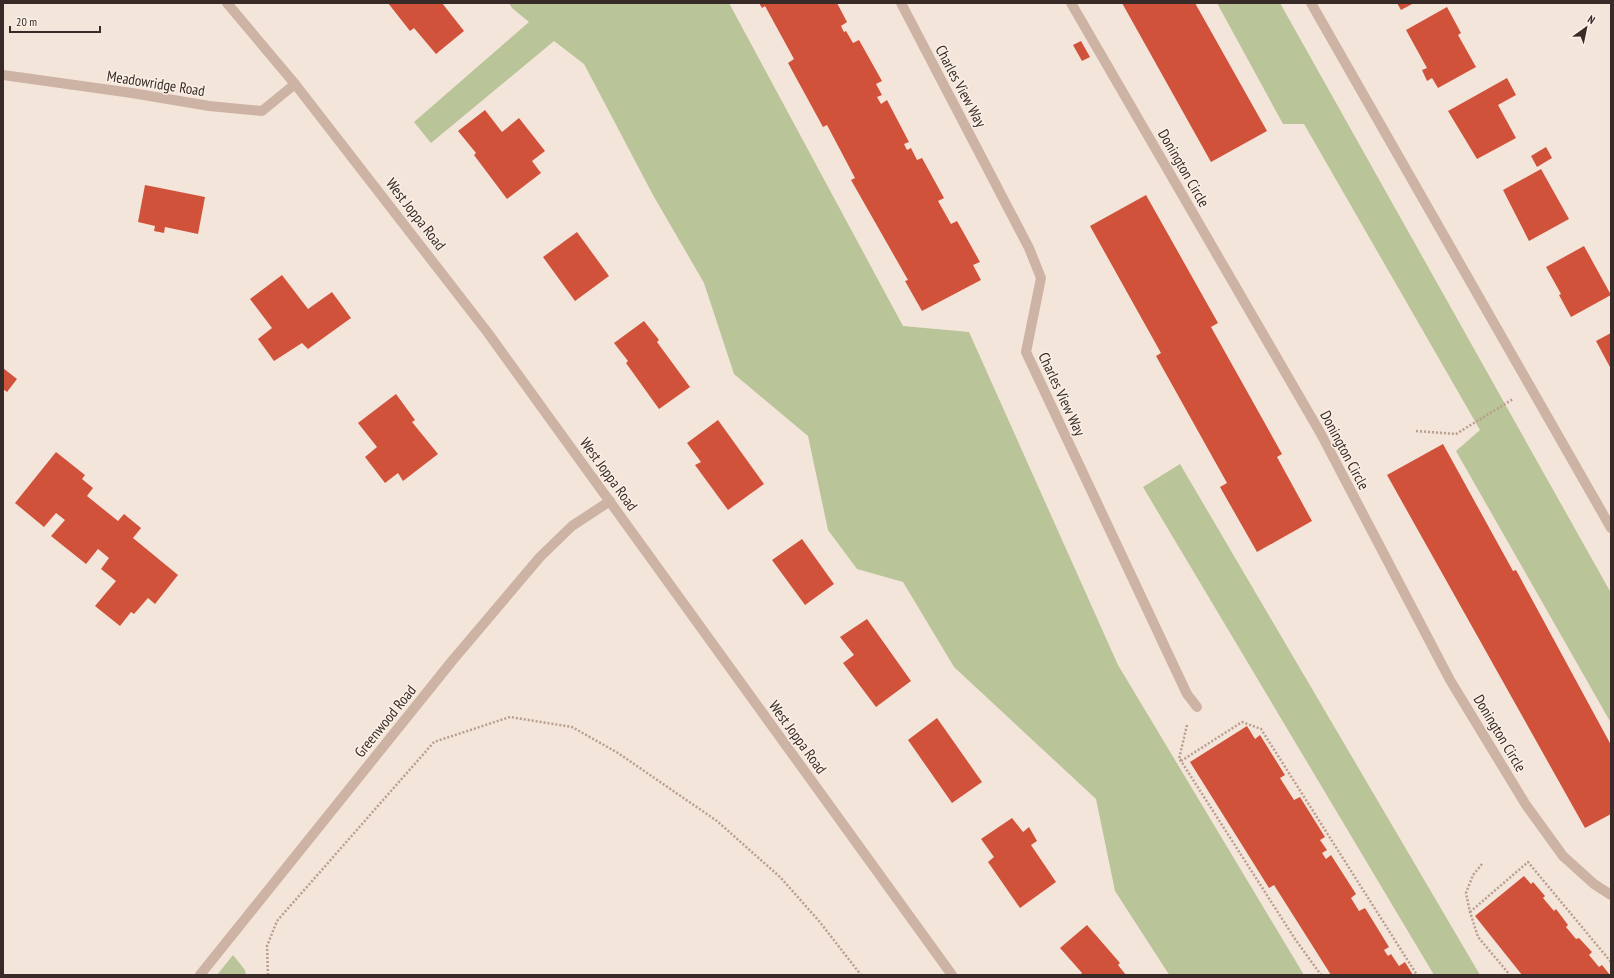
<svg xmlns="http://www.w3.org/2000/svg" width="1614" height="978" font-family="'PT Sans Narrow',sans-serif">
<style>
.green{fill:#b9c498}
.building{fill:#d1523a}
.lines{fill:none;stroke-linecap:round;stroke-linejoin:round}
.path{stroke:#b99d8e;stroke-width:2.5;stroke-dasharray:2 2;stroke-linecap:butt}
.minor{stroke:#cdb3a4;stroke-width:10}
.tertiary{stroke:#cdb3a4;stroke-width:10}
.labels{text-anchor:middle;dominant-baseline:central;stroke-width:3;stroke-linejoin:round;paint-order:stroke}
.street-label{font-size:15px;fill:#382b27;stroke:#fbf0e6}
</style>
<rect width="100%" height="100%" fill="#f4e5da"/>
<path class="green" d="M 509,3 L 729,3 L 903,326 L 969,332 L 1118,665 L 1304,975 L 1170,975 L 1168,973 L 1115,891 L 1096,799 L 954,667 L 903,582 L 857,569 L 828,530 L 808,436 L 734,374 L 704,283 L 653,195 L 584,64 L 554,41 L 431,143 L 414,122 L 529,22 L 512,8 Z
M 1217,3 L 1280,3 L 1611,593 L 1611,723 L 1456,451 L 1480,430 L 1304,124 L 1283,124 Z
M 1180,464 L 1480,975 L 1434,975 L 1143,487 Z
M 233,955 L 245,970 L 246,975 L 217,975 Z"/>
<path class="building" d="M 388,3 L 442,3 L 464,31 L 436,54 L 414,28 L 410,31 Z
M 759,3 L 837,3 L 847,22 L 841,26 L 844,32 L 846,31 L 853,43 L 859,40 L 882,81 L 876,84 L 882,95 L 877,97 L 881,104 L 887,100 L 909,142 L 904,144 L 907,150 L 911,148 L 917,160 L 922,158 L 944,198 L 938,201 L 951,224 L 957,221 L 980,262 L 973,265 L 981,280 L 922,311 L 905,281 L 908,280 L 851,180 L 855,178 L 827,125 L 823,127 L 788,63 L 794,59 L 765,6 L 762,8 Z
M 1122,3 L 1195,3 L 1267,131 L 1211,162 Z
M 1397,3 L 1414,3 L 1401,10 Z
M 1447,7 L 1461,33 L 1458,35 L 1476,67 L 1438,88 L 1432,78 L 1427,81 L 1422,70 L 1427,68 L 1406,30 Z
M 1081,41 L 1090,57 L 1082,61 L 1073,45 Z
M 1507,78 L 1516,95 L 1498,105 L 1516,138 L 1477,159 L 1448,111 Z
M 485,110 L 502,132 L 519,118 L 545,151 L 532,161 L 541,173 L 507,199 L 474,155 L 476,153 L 458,131 Z
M 1546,147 L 1552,158 L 1537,167 L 1531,156 Z
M 1541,169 L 1569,219 L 1529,241 L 1503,190 Z
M 145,185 L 205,197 L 198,234 L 165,227 L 164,233 L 154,231 L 155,226 L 138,222 Z
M 1146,195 L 1218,323 L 1211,327 L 1282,454 L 1277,457 L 1312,521 L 1257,552 L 1220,487 L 1227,483 L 1156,356 L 1161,353 L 1090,226 Z
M 577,232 L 609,276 L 575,301 L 543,257 Z
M 1584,246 L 1611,295 L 1571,317 L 1559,295 L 1561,294 L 1546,267 Z
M 282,275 L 308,309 L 332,292 L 351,318 L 308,349 L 302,343 L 274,361 L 258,339 L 272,328 L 250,299 Z
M 644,321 L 659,340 L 657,342 L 690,387 L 659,409 L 626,363 L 628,361 L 614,343 Z
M 1611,333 L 1611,369 L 1596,341 Z
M 3,368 L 17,379 L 7,392 L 3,389 Z
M 396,394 L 415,420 L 412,422 L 438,454 L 403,481 L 398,473 L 385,483 L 365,457 L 377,447 L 358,423 Z
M 718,420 L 764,484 L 728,510 L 695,465 L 701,462 L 687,443 Z
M 1443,444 L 1513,571 L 1516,570 L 1611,745 L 1611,814 L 1585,828 L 1387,475 Z
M 56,452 L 85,475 L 82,479 L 93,488 L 87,496 L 118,521 L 124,514 L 141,528 L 133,538 L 178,575 L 155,604 L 148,598 L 134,614 L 131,612 L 120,626 L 95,606 L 116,581 L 101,569 L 109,558 L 98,549 L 86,564 L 51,536 L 65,520 L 56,513 L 44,527 L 15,503 Z
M 802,539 L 834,584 L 805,605 L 772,560 Z
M 867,619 L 911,681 L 876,707 L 843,663 L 854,655 L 840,637 Z
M 937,718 L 982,782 L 952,803 L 908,740 Z
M 1247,726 L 1255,739 L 1260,735 L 1285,775 L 1280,778 L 1294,800 L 1300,797 L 1325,837 L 1320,840 L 1327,850 L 1322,853 L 1326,859 L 1331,855 L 1356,894 L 1351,898 L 1359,911 L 1365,908 L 1389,947 L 1384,950 L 1388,956 L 1391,954 L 1399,966 L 1405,962 L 1413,975 L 1331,975 L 1274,885 L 1269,888 L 1190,762 Z
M 1012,818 L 1023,832 L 1029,827 L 1037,841 L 1031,845 L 1056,882 L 1020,908 L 988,862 L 994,857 L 981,839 Z
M 1524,876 L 1531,884 L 1533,882 L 1545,896 L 1543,898 L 1554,911 L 1556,909 L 1568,925 L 1566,927 L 1576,939 L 1579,938 L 1592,952 L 1589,955 L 1599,967 L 1602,965 L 1610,975 L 1522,975 L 1475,916 Z
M 1087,925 L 1120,963 L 1118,965 L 1126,975 L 1080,975 L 1082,973 L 1060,948 Z"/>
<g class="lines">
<path class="path" d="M 1416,431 L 1456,434 L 1513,399
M 1187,725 L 1179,759 L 1181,761 L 1295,939 L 1321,975
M 1181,761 L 1242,722 L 1261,729 L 1417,975
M 1482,864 L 1473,875 L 1466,893 L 1470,912 L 1478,937 L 1510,975
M 1470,912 L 1528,862 L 1611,962
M 268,975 L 267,946 L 277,921 L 434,742 L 510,717 L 572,727 L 618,753 L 717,821 L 780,877 L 819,921 L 861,975"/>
<path class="minor" d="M 901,3 L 1029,248 L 1041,278 L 1026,352 L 1187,694 L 1197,707
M 1071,3 L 1321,434 L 1450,680 L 1526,805 L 1563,856 L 1594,884 L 1611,895
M 1311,3 L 1611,528
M 3,75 L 132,93 L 209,106 L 262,111 L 295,84
M 200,975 L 452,661 L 540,557 L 572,526 L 610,501"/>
<path class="tertiary" d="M 227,3 L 295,84 L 488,333 L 952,975"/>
</g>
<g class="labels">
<g class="street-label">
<text transform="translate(156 83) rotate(9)">Meadowridge Road</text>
<text transform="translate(961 86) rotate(62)">Charles View Way</text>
<text transform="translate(1184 168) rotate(60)">Donington Circle</text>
<text transform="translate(416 214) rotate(52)">West Joppa Road</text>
<text transform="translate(1062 394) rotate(65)">Charles View Way</text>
<text transform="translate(1345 450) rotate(62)">Donington Circle</text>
<text transform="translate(609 474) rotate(54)">West Joppa Road</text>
<text transform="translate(385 721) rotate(-51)">Greenwood Road</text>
<text transform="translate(1500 733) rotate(59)">Donington Circle</text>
<text transform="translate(798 737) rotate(54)">West Joppa Road</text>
</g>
</g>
<rect width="1614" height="978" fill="none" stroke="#382b27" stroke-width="8"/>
<g transform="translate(1586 28) rotate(33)" stroke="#fbf0e6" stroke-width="3" paint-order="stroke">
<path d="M0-3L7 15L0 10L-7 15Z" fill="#382b27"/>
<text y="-6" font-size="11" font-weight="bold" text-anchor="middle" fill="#382b27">N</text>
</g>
<path d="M10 26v6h90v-6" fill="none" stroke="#382b27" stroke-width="2"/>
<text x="16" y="26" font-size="12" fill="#382b27" stroke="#fbf0e6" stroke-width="3" paint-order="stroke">20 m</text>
</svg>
